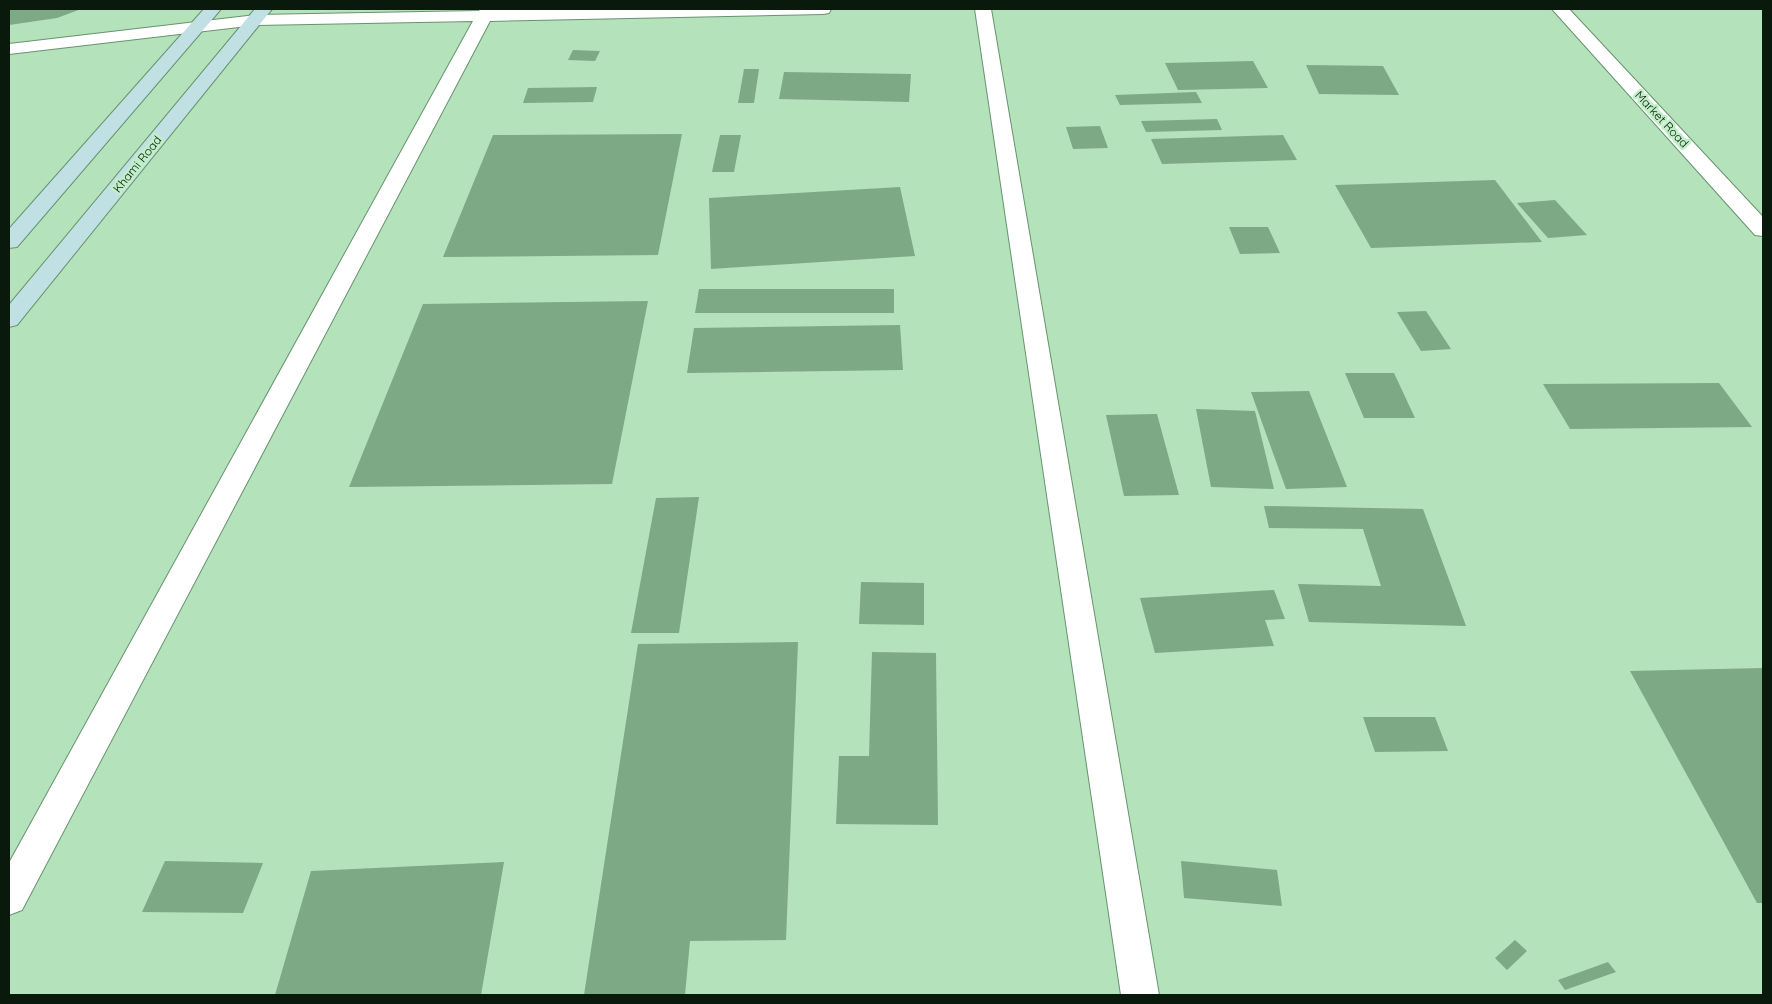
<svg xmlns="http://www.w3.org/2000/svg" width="1772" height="1004" font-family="Quicksand,sans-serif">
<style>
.building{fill:#7da984}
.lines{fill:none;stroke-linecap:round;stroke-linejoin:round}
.street-casing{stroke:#68936f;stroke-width:2}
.secondary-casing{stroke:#68936f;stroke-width:2}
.street{fill:#fff;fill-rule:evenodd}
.secondary{fill:#c0e0e4;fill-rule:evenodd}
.labels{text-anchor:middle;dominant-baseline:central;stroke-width:5;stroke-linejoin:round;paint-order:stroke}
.far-street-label{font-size:12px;fill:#091a0c;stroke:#c1efc8}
</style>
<rect width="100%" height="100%" fill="#b4e2bb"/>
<path class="building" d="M 9,9 L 81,9 L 57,18 L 9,25 Z
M 573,50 L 600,51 L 595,61 L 568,60 Z
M 1253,61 L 1268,88 L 1178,90 L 1165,63 Z
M 1306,65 L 1383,66 L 1399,95 L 1319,94 Z
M 744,69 L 759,69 L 754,103 L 738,103 Z
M 784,72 L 911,74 L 909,102 L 779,99 Z
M 597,87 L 593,102 L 523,103 L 528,88 Z
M 1196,92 L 1202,103 L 1120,105 L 1115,95 Z
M 1217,119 L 1222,130 L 1146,132 L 1141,121 Z
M 1100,126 L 1108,148 L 1073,149 L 1066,127 Z
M 682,134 L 658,255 L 443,257 L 493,135 Z
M 720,135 L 741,135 L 734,172 L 712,172 Z
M 1283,135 L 1297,160 L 1162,164 L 1151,139 Z
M 1495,180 L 1542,242 L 1371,248 L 1335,185 Z
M 900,187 L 915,256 L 711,269 L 709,198 Z
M 1555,200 L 1587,235 L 1548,238 L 1517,203 Z
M 1229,227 L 1268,227 L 1280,253 L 1240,254 Z
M 699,289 L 894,289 L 894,313 L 695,313 Z
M 648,301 L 612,484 L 349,487 L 423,304 Z
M 1426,311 L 1451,349 L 1421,351 L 1397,312 Z
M 900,325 L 903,370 L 687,373 L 694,328 Z
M 1345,373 L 1394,373 L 1415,418 L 1364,418 Z
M 1719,383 L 1752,427 L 1570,429 L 1543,384 Z
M 1309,391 L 1347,487 L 1286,489 L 1251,392 Z
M 1196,409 L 1255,411 L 1274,489 L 1211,487 Z
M 1157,414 L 1179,495 L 1124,496 L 1106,415 Z
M 699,497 L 679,633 L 631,633 L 656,498 Z
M 1264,506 L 1423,509 L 1466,626 L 1309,622 L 1298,584 L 1381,586 L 1363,529 L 1269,528 Z
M 861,582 L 924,583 L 924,625 L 859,624 Z
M 1274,590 L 1285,619 L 1265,620 L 1274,646 L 1155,653 L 1140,598 Z
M 798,642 L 786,940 L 690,941 L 685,995 L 584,995 L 638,644 Z
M 872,652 L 936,653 L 938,825 L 836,824 L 839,756 L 869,756 Z
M 1763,668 L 1763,903 L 1757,903 L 1630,671 Z
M 1363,717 L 1435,717 L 1448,751 L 1375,752 Z
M 165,861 L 263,863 L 243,913 L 142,912 Z
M 1181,861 L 1277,870 L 1282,906 L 1184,898 Z
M 504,862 L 481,995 L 275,995 L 311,871 Z
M 1515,940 L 1527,951 L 1507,970 L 1495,958 Z
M 1608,962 L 1616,972 L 1565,990 L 1558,980 Z"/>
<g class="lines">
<defs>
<path id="street" d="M 480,9 L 831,9 L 829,13 L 823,14 L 490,21 L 22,910 L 9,915 L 9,863 L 473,21 L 256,25 L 9,54 L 9,44 L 256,15 L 479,11 Z
M 975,9 L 991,9 L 1159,995 L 1121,995 Z
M 1552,9 L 1569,9 L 1763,217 L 1763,236 L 1755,235 Z"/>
<path id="secondary" d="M 204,9 L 221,9 L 17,247 L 9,248 L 9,229 Z
M 255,9 L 272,9 L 17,325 L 9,327 L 9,305 Z"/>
</defs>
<use href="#street" class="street-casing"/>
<use href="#secondary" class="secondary-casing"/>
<use href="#street" class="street"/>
<use href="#secondary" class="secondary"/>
</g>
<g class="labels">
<g class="far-street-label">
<text transform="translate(1662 119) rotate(47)">Market Road</text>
<text transform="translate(137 164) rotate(-51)">Khami Road</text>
</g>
</g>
<rect width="1772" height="1004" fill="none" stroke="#091a0c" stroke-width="20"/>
</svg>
